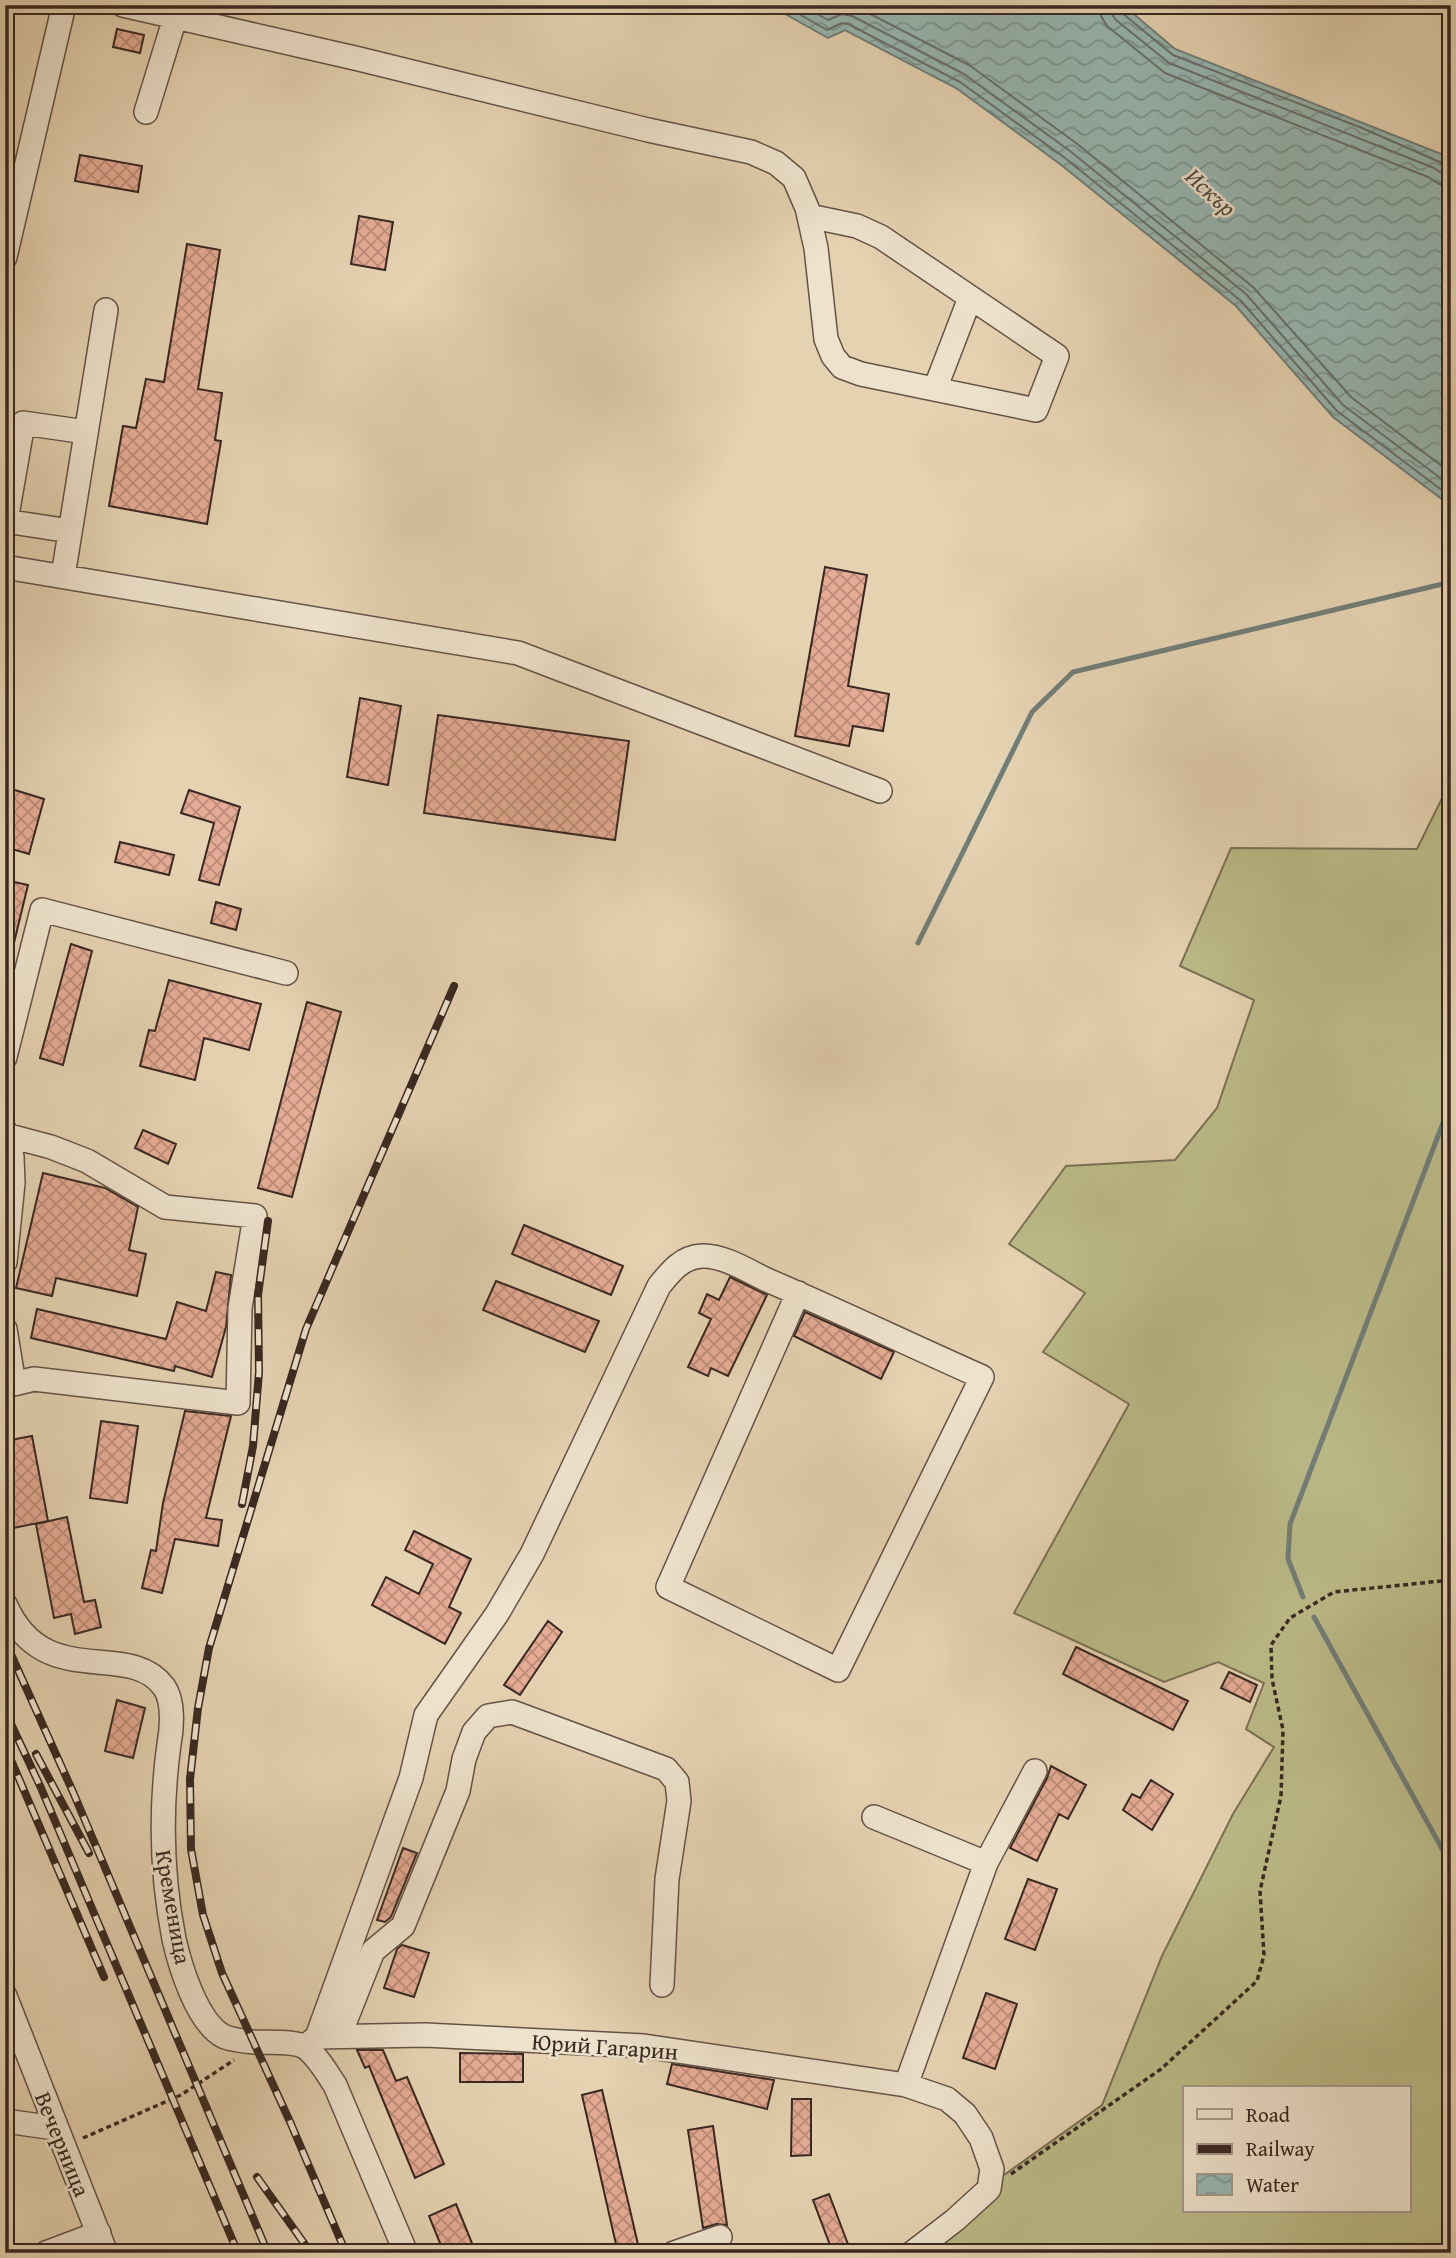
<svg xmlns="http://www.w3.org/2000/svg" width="1456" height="2258" font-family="'Gentium Book Plus',serif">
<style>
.grass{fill:#bbba87;stroke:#7a7254;stroke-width:2;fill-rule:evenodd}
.water{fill:url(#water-waves);stroke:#717e78;stroke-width:2}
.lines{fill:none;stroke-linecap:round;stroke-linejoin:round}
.shore{stroke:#68706a;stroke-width:2}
.stream{stroke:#717e78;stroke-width:5}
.building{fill:url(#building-cross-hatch);stroke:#392922;stroke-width:2}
.minor-casing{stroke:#645346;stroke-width:26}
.path{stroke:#392922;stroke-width:3.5;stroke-dasharray:5 3.5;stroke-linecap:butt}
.minor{stroke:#eee2cc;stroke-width:23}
.rail-casing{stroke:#392922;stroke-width:8}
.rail{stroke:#eee2cc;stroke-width:5;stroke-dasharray:16;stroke-linecap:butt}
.labels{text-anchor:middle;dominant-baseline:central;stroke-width:5;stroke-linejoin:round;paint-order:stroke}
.street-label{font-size:23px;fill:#392922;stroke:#eee2cc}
.water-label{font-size:24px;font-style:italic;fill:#504c46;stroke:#eee2cc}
</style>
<defs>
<pattern id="water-waves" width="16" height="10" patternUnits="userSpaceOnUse" patternTransform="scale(1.75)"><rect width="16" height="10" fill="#96b6b1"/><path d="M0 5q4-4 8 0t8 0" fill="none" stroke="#7b9490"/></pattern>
<pattern id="building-cross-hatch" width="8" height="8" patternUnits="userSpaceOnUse" patternTransform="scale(1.75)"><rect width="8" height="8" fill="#e5ab94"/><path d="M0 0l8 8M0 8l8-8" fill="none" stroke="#bb8b78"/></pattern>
</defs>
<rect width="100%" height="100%" fill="#e5d2b1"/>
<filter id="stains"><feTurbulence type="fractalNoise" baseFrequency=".00286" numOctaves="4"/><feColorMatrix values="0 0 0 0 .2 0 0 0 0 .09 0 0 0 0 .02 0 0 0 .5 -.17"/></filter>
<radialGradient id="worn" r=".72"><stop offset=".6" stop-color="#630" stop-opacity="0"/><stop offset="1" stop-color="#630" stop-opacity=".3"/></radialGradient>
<path class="grass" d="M 1451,780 L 1451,2253 L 895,2253 L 1102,2105 L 1162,1956 L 1233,1814 L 1274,1747 L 1246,1729 L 1264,1683 L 1218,1662 L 1164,1682 L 1014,1613 L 1129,1404 L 1043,1352 L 1085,1293 L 1009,1244 L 1066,1166 L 1175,1160 L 1217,1108 L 1254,1000 L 1180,966 L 1231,848 L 1417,849 ZM 1185,2088 L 1409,2088 L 1409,2211 L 1185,2211 Z"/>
<path class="water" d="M 769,5 L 1123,5 L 1175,49 L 1444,155 L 1451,162 L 1451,506 L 1333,417 L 1236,306 L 1060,164 L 956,88 L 845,30 L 828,38 Z"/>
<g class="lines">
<path class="shore" d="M 783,5 L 827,30 L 842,23 L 848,24 L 960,82 L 1065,158 L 1241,301 L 1337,411 L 1451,497
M 801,5 L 828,20 L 842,14 L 852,16 L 964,74 L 1070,151 L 1246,294 L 1343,405 L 1451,486
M 853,5 L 969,65 L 1076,143 L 1253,287 L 1351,397 L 1451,473
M 1100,5 L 1101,16 L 1107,26 L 1165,73 L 1428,177 L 1439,184 L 1451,186
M 1110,5 L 1111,13 L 1116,20 L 1169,63 L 1434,168 L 1443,174 L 1451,175
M 1119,5 L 1122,13 L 1173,55 L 1362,128 L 1451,167"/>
<path class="stream" d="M 918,943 L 1032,712 L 1073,672 L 1451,582
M 1303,1597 L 1288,1559 L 1290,1524 L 1451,1102
M 1314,1617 L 1451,1865"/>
</g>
<path class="building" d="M 117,29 L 144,35 L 140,53 L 113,47 Z
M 80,155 L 142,166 L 138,192 L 75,181 Z
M 359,216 L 393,222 L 385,270 L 351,264 Z
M 187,244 L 220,250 L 198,389 L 222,393 L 215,440 L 221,441 L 207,524 L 109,506 L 123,426 L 136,428 L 146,379 L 164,382 Z
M 825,567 L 867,575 L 848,686 L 889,694 L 883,731 L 853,726 L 849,746 L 795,736 Z
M 360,698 L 401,706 L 388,785 L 347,777 Z
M 438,715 L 629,741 L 615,840 L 424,813 Z
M 5,787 L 44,799 L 29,854 L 5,847 Z
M 189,790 L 240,807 L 219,885 L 199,880 L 214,823 L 181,813 Z
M 120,842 L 174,855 L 169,875 L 115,862 Z
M 5,880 L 28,885 L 11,955 L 5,954 Z
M 216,902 L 241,909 L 236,930 L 211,923 Z
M 71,944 L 92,951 L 63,1065 L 40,1058 Z
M 169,980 L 261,1004 L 249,1050 L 204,1038 L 195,1080 L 140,1066 L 149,1030 L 155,1031 Z
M 307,1002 L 341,1012 L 292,1197 L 258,1188 Z
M 143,1130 L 176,1144 L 168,1164 L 135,1148 Z
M 43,1173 L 105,1188 L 138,1207 L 129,1250 L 146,1254 L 137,1296 L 56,1278 L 52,1296 L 16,1288 Z
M 524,1225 L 623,1266 L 611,1295 L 512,1254 Z
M 216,1272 L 231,1275 L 226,1327 L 212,1377 L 175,1366 L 174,1371 L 31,1338 L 37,1309 L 166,1339 L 177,1302 L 206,1311 Z
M 730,1277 L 767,1295 L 728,1376 L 711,1368 L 708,1376 L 688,1367 L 711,1319 L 699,1313 L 707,1294 L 719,1300 Z
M 496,1281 L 599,1321 L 585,1352 L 483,1310 Z
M 805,1312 L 894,1352 L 881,1379 L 794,1336 Z
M 185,1411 L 231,1416 L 206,1518 L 222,1520 L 218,1546 L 175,1539 L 162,1593 L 142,1588 L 151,1550 L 156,1551 L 163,1503 Z
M 101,1421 L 138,1426 L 127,1503 L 90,1498 Z
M 32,1436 L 48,1521 L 13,1528 L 5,1484 L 5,1441 Z
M 67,1517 L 84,1602 L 95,1600 L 101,1627 L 75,1634 L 71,1614 L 54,1618 L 36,1524 Z
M 414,1531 L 471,1559 L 449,1607 L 461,1613 L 445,1644 L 372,1605 L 386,1577 L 419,1594 L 433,1564 L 405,1550 Z
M 548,1621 L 562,1632 L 520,1695 L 504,1685 Z
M 1076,1647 L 1188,1701 L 1173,1730 L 1063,1674 Z
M 1229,1672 L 1257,1685 L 1250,1702 L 1221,1688 Z
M 117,1700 L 145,1708 L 133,1758 L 105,1751 Z
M 1051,1766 L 1086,1785 L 1068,1819 L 1059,1814 L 1037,1861 L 1010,1848 L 1047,1778 Z
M 1151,1780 L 1173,1794 L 1152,1830 L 1123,1810 L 1132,1794 L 1140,1798 Z
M 403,1848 L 417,1853 L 391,1917 L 385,1922 L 377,1920 Z
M 1028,1879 L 1057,1889 L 1035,1950 L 1005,1939 Z
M 402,1945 L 429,1953 L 414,1997 L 384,1988 L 397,1949 Z
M 986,1993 L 1017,2004 L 995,2069 L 963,2058 Z
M 357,2050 L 383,2050 L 396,2081 L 407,2077 L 444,2164 L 415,2178 L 369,2066 L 365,2068 Z
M 460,2053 L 523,2054 L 523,2082 L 460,2082 Z
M 672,2064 L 774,2080 L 767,2109 L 667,2084 Z
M 602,2090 L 640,2253 L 618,2253 L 582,2095 Z
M 792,2099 L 811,2099 L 811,2155 L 791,2156 Z
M 713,2126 L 727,2225 L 716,2224 L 703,2228 L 688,2130 Z
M 829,2194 L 849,2247 L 837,2253 L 833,2253 L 813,2200 Z
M 456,2204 L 476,2253 L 444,2253 L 429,2216 Z"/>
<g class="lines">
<defs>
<path id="minor" d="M 123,5 L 359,59 L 648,130 L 751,152 L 776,163 L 794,178 L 807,208 L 816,248 L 826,339 L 833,356 L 842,367 L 861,374 L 1036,410 L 1057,356 L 881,237 L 857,226 L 809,216
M 146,112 L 175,18
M 5,257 L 64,5
M 935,389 L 970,298
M 5,521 L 70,531
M 6,521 L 23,423 L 86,432
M 5,567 L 518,653 L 880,791
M 63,576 L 106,310
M 5,1057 L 42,910 L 286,973
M 5,1131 L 12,1157 L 13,1183 L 5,1262
M 5,1329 L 14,1384
M 5,1386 L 34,1379 L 238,1403 L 240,1308 L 255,1216 L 165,1207 L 87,1161 L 51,1147 L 6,1135
M 5,1604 C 44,1694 128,1638 164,1687 C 174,1701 172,1728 169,1744 C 160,1810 161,1873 174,1939 C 180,1966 197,2022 223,2036 C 230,2040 245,2041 254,2042 C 268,2043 295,2040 306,2048 C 318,2057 327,2073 335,2085 L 406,2253
M 874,1817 L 986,1863
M 5,1996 L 106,2253
M 317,2037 L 411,1778 L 426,1715 L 497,1614 L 532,1554 L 659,1286 C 671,1271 682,1257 702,1256 C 723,1255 748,1271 767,1280 C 839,1311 910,1345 982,1377 L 838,1670 L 668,1587 L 798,1293
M 317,2037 L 346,2019 L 373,1951 L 403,1926 L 458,1791 L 464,1759 L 474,1732 L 488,1716 L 512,1712 L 666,1769 L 677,1782 L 679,1801 L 667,1879 L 662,1985
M 307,2045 L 317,2037 L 425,2035 L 644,2046 L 906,2085 L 947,2099 L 965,2114 L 981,2138 L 992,2169 L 989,2189 L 955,2220 L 912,2253
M 906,2085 L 986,1863 L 1035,1771
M 5,2121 L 55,2128
M 46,2253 L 99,2233
M 674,2253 L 720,2237"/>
</defs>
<use href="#minor" class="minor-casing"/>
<path class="path" d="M 83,2138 L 181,2095 L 234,2060
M 1011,2174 L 1161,2069 L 1257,1981 L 1264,1955 L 1260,1891 L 1281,1796 L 1283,1730 L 1272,1679 L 1271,1645 L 1290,1618 L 1334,1592 L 1451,1580"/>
<use href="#minor" class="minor"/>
<defs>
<path id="rail" d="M 242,1504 L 253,1446 L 259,1372 L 258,1295 L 268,1221
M 5,1641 L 73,1792 L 268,2253
M 5,1711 L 41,1788 L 238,2253
M 5,1746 L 104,1977
M 36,1754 L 89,1853
M 257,2177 L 311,2253
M 346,2253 L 291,2124 L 222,1973 L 203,1915 L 191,1849 L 190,1779 L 198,1708 L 209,1648 L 306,1329 L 454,986"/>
</defs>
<use href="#rail" class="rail-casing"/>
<use href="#rail" class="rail"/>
</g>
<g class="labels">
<g class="street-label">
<text transform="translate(174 1907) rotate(80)">Кременица</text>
<text transform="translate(605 2046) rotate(4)">Юрий Гагарин</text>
<text transform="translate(63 2144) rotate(68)">Вечерница</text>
</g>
<g class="water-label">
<text transform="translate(1211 192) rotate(43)">Искър</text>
</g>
</g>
<rect width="1456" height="2258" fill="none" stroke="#e5d2b1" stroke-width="28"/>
<rect x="7" y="7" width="1442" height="2244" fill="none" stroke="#392922" stroke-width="3.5"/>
<rect x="14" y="14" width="1428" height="2230" fill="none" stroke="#392922" stroke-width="2"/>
<rect x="1183" y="2086" width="228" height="126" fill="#eee2cc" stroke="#a69888" stroke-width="2"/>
<rect x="1197" y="2109" width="35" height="10" fill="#eee2cc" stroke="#a69888" stroke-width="2"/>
<text x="1246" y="2122" font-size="21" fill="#392922">Road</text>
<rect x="1197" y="2144" width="35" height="10" fill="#392922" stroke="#a69888" stroke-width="2"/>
<text x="1246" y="2156" font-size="21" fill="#392922">Railway</text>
<rect x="1197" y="2174" width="35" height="21" fill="url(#water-waves)" stroke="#a69888" stroke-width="2"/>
<text x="1246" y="2192" font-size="21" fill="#392922">Water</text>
<rect width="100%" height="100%" filter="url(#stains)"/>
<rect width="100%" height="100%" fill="url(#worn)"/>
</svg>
